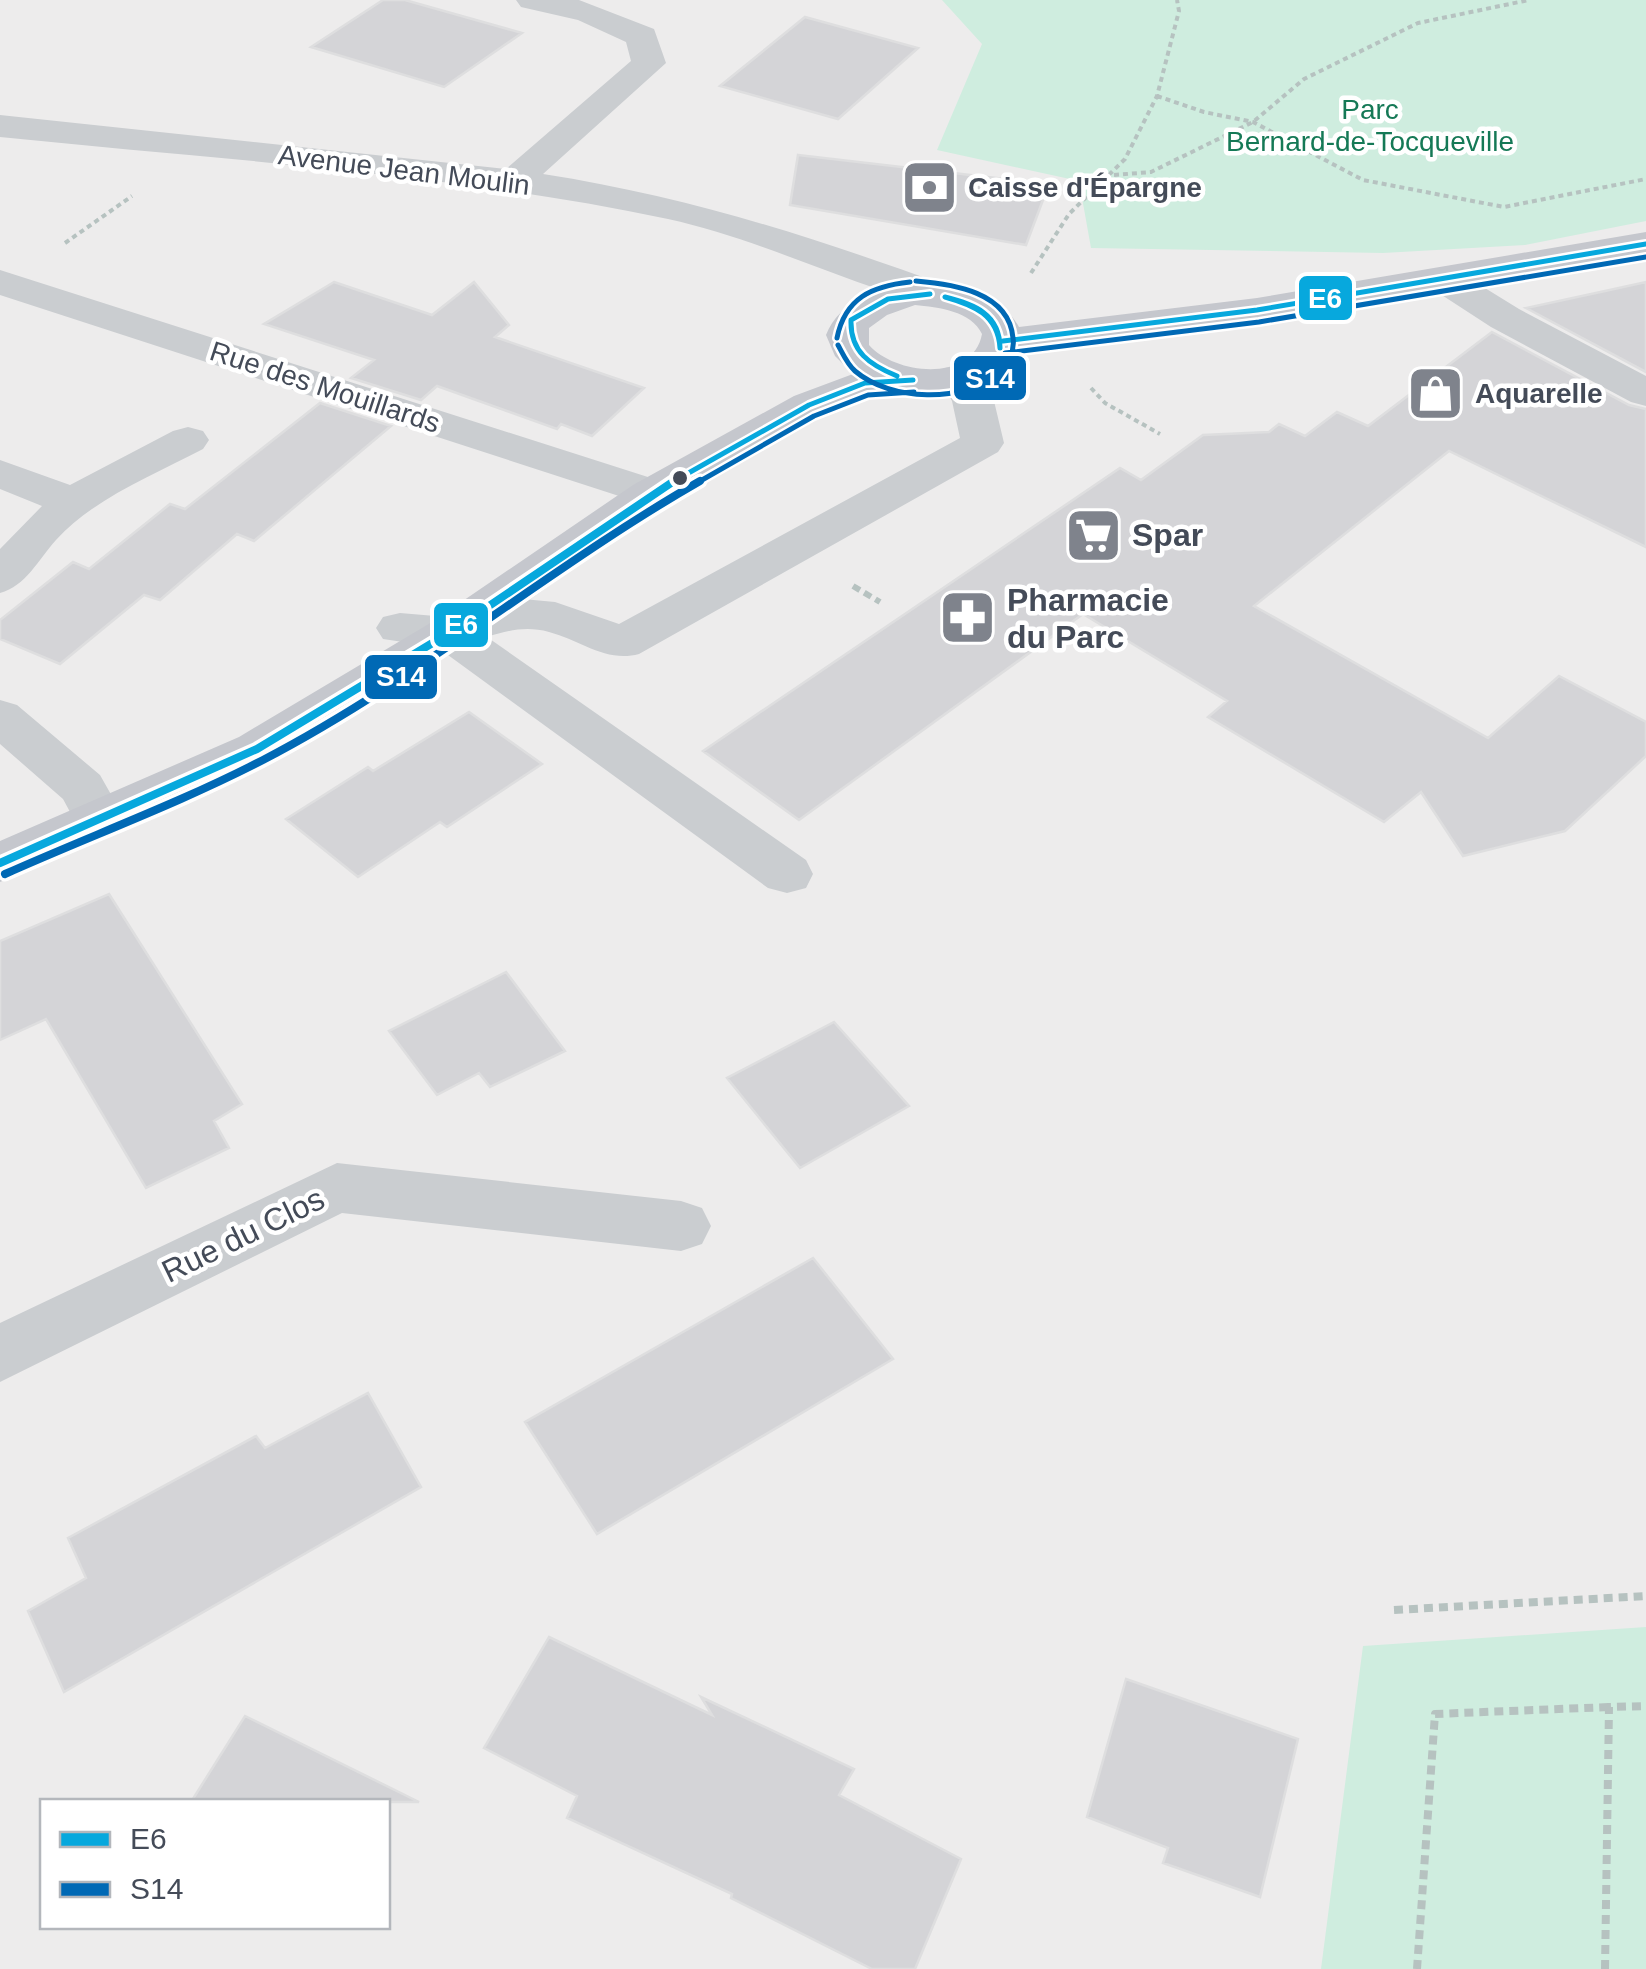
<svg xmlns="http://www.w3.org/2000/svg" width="1646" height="1969" font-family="Arial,sans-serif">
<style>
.green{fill:#cfeddf}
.building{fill:#d4d4d7;stroke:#dededf;stroke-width:2.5}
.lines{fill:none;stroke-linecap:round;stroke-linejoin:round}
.path-far2{stroke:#b6c2c0;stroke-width:4;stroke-dasharray:5 4;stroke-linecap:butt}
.path-far1{stroke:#b6c2c0;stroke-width:6;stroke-dasharray:8 5;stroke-linecap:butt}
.path{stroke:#b6c2c0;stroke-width:8;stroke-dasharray:9 6;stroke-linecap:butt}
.minor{fill:#cacdd0;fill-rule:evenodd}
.major{fill:#c5c7cd;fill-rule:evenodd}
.bus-1-far1-casing{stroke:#fff;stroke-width:10}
.bus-1-casing{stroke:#fff;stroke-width:15}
.bus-2-far1-casing{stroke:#fff;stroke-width:10}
.bus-2-casing{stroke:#fff;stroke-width:15}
.bus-1-far1{stroke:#07a8dd;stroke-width:5}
.bus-1{stroke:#07a8dd;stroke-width:8}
.bus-2-far1{stroke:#0069b5;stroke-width:5}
.bus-2{stroke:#0069b5;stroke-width:8}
.bus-dot{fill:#444b58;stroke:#fff;stroke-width:4}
.labels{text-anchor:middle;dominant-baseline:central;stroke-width:9;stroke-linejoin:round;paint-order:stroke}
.far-park-label{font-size:28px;fill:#157956;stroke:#fff}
.far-street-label{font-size:28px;fill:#444b58;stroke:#fff}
.far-poi-label{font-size:28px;font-weight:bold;fill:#444b58;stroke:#fff;text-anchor:start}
.poi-label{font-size:32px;font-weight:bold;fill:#444b58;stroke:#fff;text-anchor:start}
.street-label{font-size:32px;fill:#444b58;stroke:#fff}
.line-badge{stroke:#fff;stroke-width:4}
.badge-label{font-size:28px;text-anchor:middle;font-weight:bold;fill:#fff}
</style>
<rect width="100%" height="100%" fill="#edecec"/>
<path class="green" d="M 942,0 L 1646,0 L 1646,221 L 1525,245 L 1383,253 L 1091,248 L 1079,181 L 937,150 L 982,44 Z
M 1646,1627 L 1646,1969 L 1321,1969 L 1363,1646 Z"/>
<path class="building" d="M 383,0 L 405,0 L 522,33 L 444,87 L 311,47 Z
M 805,17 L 918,48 L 838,119 L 720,86 Z
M 798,155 L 1049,184 L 1026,245 L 790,205 Z
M 334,282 L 432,315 L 474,282 L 509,325 L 495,337 L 644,388 L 592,436 L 561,424 L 557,429 L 437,386 L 421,400 L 351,378 L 374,360 L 264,324 Z
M 1646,282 L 1646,372 L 1526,308 L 1605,291 Z
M 1492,332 L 1629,405 L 1646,409 L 1646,547 L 1449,451 L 1254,606 L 1488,738 L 1559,676 L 1646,722 L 1646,756 L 1565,831 L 1463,856 L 1421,792 L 1384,822 L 1208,717 L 1227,701 L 1083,614 L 799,820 L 703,751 L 1120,468 L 1141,480 L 1203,435 L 1269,432 L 1279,424 L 1305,436 L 1337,412 L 1368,426 Z
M 320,403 L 391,426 L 254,541 L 237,534 L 160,600 L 144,595 L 60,664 L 0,639 L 0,620 L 73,562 L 89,569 L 170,504 L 185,509 Z
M 469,712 L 542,764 L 447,827 L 440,822 L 358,877 L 286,819 L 368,767 L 373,771 Z
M 109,894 L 242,1104 L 214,1121 L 229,1148 L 146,1188 L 46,1019 L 0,1040 L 0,941 Z
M 506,972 L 565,1051 L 490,1087 L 479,1073 L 437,1095 L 389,1031 Z
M 834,1022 L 909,1106 L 800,1168 L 727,1078 Z
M 813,1258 L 893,1359 L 597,1534 L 525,1422 Z
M 368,1393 L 421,1487 L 64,1692 L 28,1611 L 86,1578 L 68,1538 L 256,1436 L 265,1448 Z
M 549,1637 L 712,1715 L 701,1697 L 854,1769 L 839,1795 L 961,1859 L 915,1969 L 872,1969 L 731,1898 L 732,1894 L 567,1818 L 577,1796 L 484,1748 Z
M 1126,1679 L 1298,1739 L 1260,1897 L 1163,1863 L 1168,1848 L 1087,1817 Z
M 245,1716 L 419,1802 L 191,1802 Z"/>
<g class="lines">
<path class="path-far2" d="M 1157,96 L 1204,112 L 1253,122 L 1363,180 L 1504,207 L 1646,179
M 1114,175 L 1151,172 L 1253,122 L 1304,79 L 1418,23 L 1529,0
M 65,243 L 132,196
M 1031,273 L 1069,214 L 1125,159 L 1157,96 L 1179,11 L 1177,0
M 1091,388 L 1105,403 L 1160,434"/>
<path class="path-far1" d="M 853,586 L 880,602"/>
<path class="path" d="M 1394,1610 L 1646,1596
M 1417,1969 L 1435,1714 L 1609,1707
M 1605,1969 L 1609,1707 L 1646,1706"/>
<path class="minor" d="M 516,0 L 579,0 L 654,29 L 666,63 L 543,174 C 690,197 809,236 948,286 L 954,294 L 948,302 L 934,306 C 844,283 760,239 668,219 C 448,173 223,160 0,137 L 0,115 L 506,169 L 631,61 L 626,42 L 578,20 L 521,7 Z
M 1445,268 L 1459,272 L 1519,309 L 1646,376 L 1646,406 L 1631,402 L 1491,327 L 1431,288 L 1425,280 L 1431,272 Z
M 0,270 L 651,478 L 665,485 L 671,495 L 665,505 C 646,509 636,506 619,496 L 0,295 Z
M 960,365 L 975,368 L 994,401 L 1004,443 L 998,452 L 639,654 C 606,663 580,640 549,632 C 527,626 508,630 487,637 L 806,860 L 813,874 L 806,888 L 787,893 L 768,888 L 437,647 L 383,639 L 376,628 L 383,617 L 400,613 L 447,617 L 512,598 L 555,602 L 619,624 L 960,438 L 952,401 L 939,377 L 945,368 Z
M 188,427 L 203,431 L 209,440 L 203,449 C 154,475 94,498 56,540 C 38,560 26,586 0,593 L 0,549 L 42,506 L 0,489 L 0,460 L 70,485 L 173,431 Z
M 0,700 L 17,705 L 100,775 L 126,821 L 118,834 L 100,839 L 82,834 L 63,799 L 0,744 Z
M 337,1163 L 681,1201 L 702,1208 L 711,1226 L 702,1244 L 681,1251 L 342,1213 L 0,1382 L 0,1323 Z"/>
<path class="major" d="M 1646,232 L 1646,256 L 1257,322 L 1018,351 L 1005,371 L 971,387 L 936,393 L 872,395 L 824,414 L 665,505 L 466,644 L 275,761 L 0,882 L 0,841 L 239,737 L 432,622 L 633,485 L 794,396 L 853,374 L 835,356 L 826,335 C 852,268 987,266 1019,327 L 1257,298 ZM 915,305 C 938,307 971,311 982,334 C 973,383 895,375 869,345 L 869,328 L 887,315 Z"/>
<defs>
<path id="bus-1-far1" d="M 945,297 C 974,304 1000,314 1000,348
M 945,297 C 974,305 998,315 1000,348
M 1003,341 L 1257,310 L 1646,244
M 897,376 C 870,365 850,352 851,320 L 888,299 L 930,294
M 669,484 L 809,405 L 865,383 L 913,380"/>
<path id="bus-1" d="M 0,863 L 257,749 L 449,633 L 674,481"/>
<path id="bus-2-far1" d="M 837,338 C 845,298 872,286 910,282
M 838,345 C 843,354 847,364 855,371 C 890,401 964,404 999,372 C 1009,362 1015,351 1013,338 C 1009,292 953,284 916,281
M 1005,353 L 1259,322 L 1646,257
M 695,484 L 814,416 L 868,395 L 914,392"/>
<path id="bus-2" d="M 5,874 C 90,836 180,803 263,760 C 417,680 550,567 700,481"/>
</defs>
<use href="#bus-1-far1" class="bus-1-far1-casing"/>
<use href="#bus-1" class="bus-1-casing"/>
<use href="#bus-2-far1" class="bus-2-far1-casing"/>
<use href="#bus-2" class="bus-2-casing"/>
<use href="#bus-1-far1" class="bus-1-far1"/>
<use href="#bus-1" class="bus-1"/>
<use href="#bus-2-far1" class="bus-2-far1"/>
<use href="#bus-2" class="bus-2"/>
</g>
<defs>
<symbol id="bank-square" viewBox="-11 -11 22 22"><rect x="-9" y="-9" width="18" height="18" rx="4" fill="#7f838c" stroke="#fff"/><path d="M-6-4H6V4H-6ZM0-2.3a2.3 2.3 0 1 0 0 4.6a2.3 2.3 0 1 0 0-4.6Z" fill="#fff"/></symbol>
<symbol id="shop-square" viewBox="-11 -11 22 22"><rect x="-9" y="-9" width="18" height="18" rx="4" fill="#7f838c" stroke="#fff"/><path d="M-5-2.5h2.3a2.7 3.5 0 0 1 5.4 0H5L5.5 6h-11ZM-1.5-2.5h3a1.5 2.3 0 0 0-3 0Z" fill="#fff"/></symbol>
<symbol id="supermarket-square" viewBox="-11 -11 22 22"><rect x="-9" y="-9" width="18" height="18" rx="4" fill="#7f838c" stroke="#fff"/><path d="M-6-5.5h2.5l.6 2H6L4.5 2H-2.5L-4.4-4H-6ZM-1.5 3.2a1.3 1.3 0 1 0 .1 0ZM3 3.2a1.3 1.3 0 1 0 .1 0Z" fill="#fff"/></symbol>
<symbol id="pharmacy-square" viewBox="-11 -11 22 22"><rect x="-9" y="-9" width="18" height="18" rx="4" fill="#7f838c" stroke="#fff"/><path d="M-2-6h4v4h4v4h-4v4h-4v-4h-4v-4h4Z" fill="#fff"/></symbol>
</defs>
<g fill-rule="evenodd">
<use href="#bank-square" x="898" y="156" width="63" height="63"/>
<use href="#shop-square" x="1404" y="362" width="63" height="63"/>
<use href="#supermarket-square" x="1062" y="504" width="63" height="63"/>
<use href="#pharmacy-square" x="936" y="586" width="63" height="63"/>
</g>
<circle class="bus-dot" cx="680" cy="478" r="9"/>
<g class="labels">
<g class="far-park-label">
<text x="1370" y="109">Parc<tspan x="1370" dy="32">Bernard-de-Tocqueville</tspan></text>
</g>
<g class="far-street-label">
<text transform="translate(404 170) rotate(7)">Avenue Jean Moulin</text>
<text transform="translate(325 387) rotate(18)">Rue des Mouillards</text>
</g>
<g class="far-poi-label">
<text x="968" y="187">Caisse d'Épargne</text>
<text x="1475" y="393">Aquarelle</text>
</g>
<g class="poi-label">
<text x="1132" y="535">Spar</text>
<text x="1007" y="600">Pharmacie<tspan x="1007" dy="37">du Parc</tspan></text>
</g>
<g class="street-label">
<text transform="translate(243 1235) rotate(-26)">Rue du Clos</text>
</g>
</g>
<g class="line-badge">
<rect x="1297" y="274" width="57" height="48" rx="10" fill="#07a8dd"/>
<rect x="952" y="354" width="76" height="48" rx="10" fill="#0069b5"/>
<rect x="432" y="601" width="58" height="48" rx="10" fill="#07a8dd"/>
<rect x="363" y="653" width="76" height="48" rx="10" fill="#0069b5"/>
</g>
<g class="badge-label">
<text x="1325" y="308">E6</text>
<text x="990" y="388">S14</text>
<text x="461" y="634">E6</text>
<text x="401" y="686">S14</text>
</g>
<rect x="40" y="1799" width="350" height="130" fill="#ffffff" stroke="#b4b7bc" stroke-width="2.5"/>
<rect x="60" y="1832" width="50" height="15" fill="#07a8dd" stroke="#b4b7bc" stroke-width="2.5"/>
<text x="130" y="1849" font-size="30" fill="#444b58">E6</text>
<rect x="60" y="1882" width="50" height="15" fill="#0069b5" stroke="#b4b7bc" stroke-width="2.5"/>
<text x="130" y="1899" font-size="30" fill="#444b58">S14</text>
</svg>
